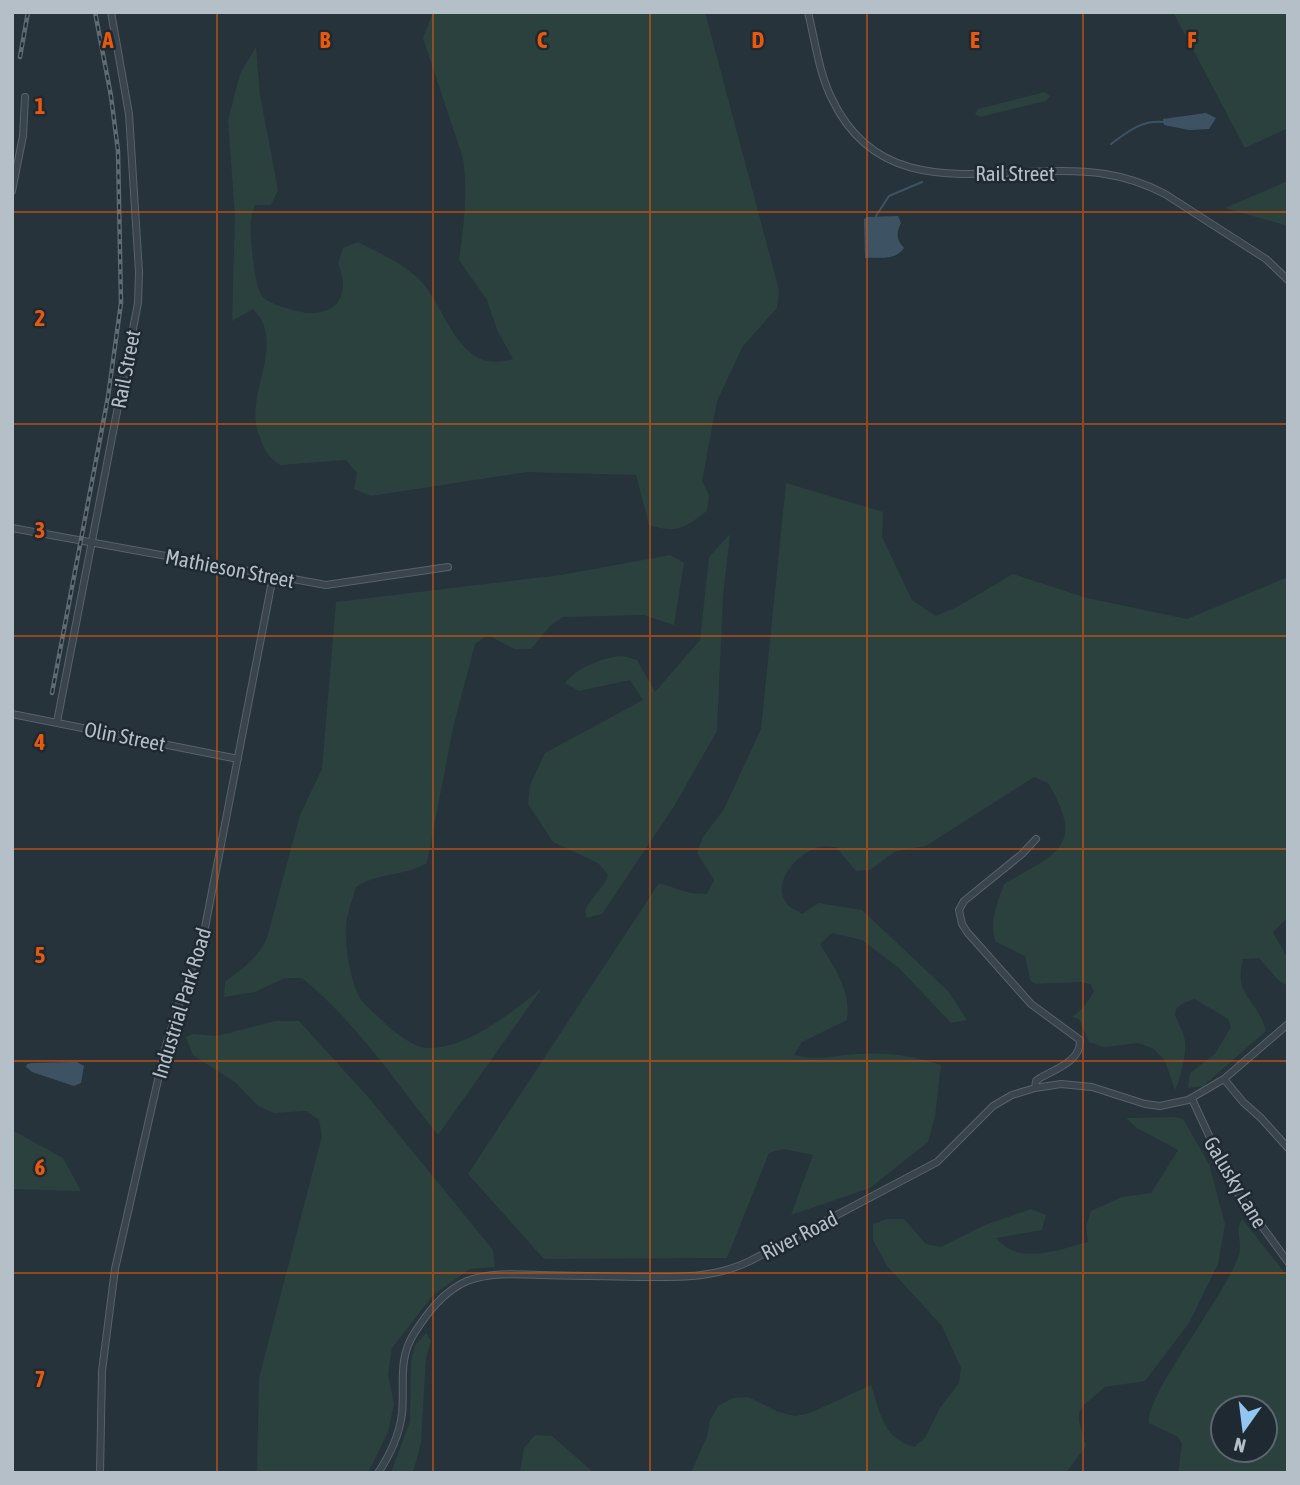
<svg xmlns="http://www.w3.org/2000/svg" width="1300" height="1485" font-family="'Asap Condensed',sans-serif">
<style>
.green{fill:#2b413e;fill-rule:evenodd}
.water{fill:#3d5363}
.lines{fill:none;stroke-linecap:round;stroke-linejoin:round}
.stream{stroke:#3d5363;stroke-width:2}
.minor-casing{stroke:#57626a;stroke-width:8}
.minor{stroke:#39444c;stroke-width:6}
.rail-casing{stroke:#5e6b74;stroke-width:4.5}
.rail{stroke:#1e2931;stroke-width:2;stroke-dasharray:5;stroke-linecap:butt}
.grid{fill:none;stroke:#e8590c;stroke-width:2;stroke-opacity:0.55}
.labels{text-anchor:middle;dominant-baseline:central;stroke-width:5;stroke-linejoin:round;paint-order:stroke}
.street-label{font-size:21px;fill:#b5bfc7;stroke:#1e2931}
.grid-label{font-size:23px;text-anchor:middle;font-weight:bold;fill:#e8590c;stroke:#1e2931;stroke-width:5;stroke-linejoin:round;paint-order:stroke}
</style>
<rect width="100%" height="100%" fill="#26333b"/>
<path class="green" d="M 433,12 L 705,12 L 779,290 L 777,308 L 743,346 L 717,401 L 702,481 L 709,495 L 707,511 C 684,528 678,534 649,525 L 636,475 L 527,472 L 371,496 L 354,489 L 357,473 L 346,460 L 280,465 C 266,455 265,451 259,435 C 245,398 277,360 263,323 C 261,318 256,313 253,309 L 232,321 L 235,216 L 228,120 L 240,74 L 256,47 L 260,95 L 278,190 L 271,205 L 255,205 C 249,220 250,232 252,248 C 253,259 255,286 262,296 C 267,302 279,306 286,308 C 325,322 355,306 338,263 L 343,248 L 358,242 C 381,254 410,266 426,287 C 449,318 462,375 513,359 L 497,330 L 487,300 L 459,260 C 464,225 468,192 463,158 L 423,38 Z
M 1173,12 L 1288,12 L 1288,128 L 1245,148 Z
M 1045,92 L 1050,96 L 1046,101 L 980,117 L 975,114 L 978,109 Z
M 1288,181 L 1288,226 L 1225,208 Z
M 786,483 L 883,512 L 882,537 L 912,600 L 936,616 L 957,607 L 1013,574 L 1087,598 L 1187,619 L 1288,577 L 1288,917 L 1273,932 L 1288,959 L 1288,986 L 1279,981 L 1259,958 L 1243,959 C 1233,997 1258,999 1266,1031 L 1203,1086 L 1188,1088 L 1190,1073 L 1215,1054 L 1231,1027 L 1228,1019 L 1195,999 C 1160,1009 1182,1020 1185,1041 C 1187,1051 1180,1082 1175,1090 L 1165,1061 L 1154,1049 L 1138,1043 L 1104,1047 L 1089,1042 L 1079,1019 L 1072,1017 C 1082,1010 1088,1002 1094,991 L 1090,984 L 1081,982 L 1035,984 L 1030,980 L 1025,956 L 996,942 C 988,925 998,901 1004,884 C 1057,853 1086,847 1048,783 L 1034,777 L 926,846 L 896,851 L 870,870 L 856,871 L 836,847 C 831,847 824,846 819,847 C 798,853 769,883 788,905 C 791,908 798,911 802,914 L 819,903 L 862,910 L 948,991 L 967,1020 L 951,1023 L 898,967 L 862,940 L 832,933 L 820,944 C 835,969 851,990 847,1020 L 802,1042 L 794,1055 C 814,1061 833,1056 854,1054 C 886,1052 910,1055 941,1065 L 935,1117 L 928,1142 L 870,1188 L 791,1215 L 813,1155 L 783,1149 L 769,1153 L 727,1258 L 544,1259 L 468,1174 L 659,883 L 690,893 L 707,894 L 714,880 L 697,853 L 703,837 L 724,809 L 761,729 Z
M 730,534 L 723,596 L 717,731 L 673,808 L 602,914 L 587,918 L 585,911 C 590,897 604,889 608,875 L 598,863 L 553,842 L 528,804 L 530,785 L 545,753 L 643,700 L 630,680 L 579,691 L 565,683 C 575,669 603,657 621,656 C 626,656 632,659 637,660 L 655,692 L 700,640 L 709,557 Z
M 670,555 L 684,563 L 674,625 L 644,615 L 563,617 L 551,625 L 531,649 L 514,649 L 488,635 L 475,644 L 453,728 L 427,863 C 403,877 382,871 356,887 C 353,898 349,908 347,918 C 343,937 350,985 362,1001 C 370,1010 380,1018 389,1027 C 400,1036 416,1049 431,1048 C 469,1047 514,1011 542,988 L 438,1135 C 395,1081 356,1022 302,978 L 285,978 L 255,992 L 224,997 L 225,982 C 242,969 258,958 267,938 L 300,815 L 322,769 L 336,602 L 561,575 Z
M 275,1021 L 299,1021 L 369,1098 L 493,1250 L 495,1267 L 470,1269 L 433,1295 L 392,1348 L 388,1374 L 394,1404 L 388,1432 L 368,1473 L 257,1473 L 259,1378 L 322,1136 L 319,1120 L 306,1111 L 274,1113 L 258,1106 L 236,1083 L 193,1055 L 186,1037 L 193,1034 L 217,1036 Z
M 1175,1117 L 1183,1119 L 1209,1164 L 1225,1224 L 1218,1264 L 1189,1323 L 1145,1381 L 1105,1387 L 1084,1405 L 1079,1413 L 1079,1421 L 1086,1446 L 1066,1473 L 691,1473 L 707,1436 L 710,1420 L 718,1406 L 733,1398 L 748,1397 L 779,1412 L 795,1416 L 810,1413 L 871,1385 C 881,1414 882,1437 914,1447 L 925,1438 L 940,1408 L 959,1383 L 961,1368 L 942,1326 L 887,1266 L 873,1240 L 873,1224 L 887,1219 L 904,1219 L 926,1244 L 941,1247 L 985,1225 L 1031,1209 L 1046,1215 L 1042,1230 L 996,1238 C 1019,1266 1057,1250 1088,1242 L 1086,1226 L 1091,1211 L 1122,1197 L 1151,1193 L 1178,1150 L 1137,1128 L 1126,1118 Z
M 12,1130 L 63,1158 L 81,1191 L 12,1189 Z
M 1242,1219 L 1288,1277 L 1288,1473 L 1178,1473 L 1182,1444 L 1178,1437 L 1149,1423 C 1147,1400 1194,1336 1207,1313 C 1217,1297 1233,1273 1239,1255 C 1243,1243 1234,1230 1242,1219 ZM 1223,1408 L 1265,1408 L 1265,1450 L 1223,1450 Z
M 426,1333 L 431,1341 L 426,1358 L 421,1443 L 413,1473 L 391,1473 L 410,1421 L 411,1361 L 415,1345 Z
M 535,1435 L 552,1436 L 594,1473 L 520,1473 L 524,1448 Z"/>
<path class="water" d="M 1206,113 L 1216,118 L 1209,129 L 1189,130 L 1164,125 L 1163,119 Z
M 898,216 L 901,223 C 896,233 896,240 904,248 C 895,261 880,257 865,258 L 864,219 L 867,217 Z
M 77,1062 L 84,1066 L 81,1083 L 74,1086 L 32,1072 L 26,1067 L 27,1064 L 32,1063 Z"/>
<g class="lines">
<path class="stream" d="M 1111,144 C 1129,131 1141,120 1164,122
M 876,216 L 889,196 L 922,182"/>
<defs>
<path id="minor" d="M 808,12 C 815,41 819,73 832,99 C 886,213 1007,159 1105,174 C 1125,177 1146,184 1165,194 L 1266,259 L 1288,280
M 12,191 L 23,136 L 25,97
M 12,528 L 326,585 L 448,567
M 12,714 L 238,759
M 57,722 L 138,303 L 139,272 L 129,114 L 111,12
M 1224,1079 L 1243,1102 L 1261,1118 L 1288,1148
M 1035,1088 L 1036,1081 L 1040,1078 C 1056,1069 1081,1061 1080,1040 L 1031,1004 L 967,932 L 962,924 L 959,910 L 964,901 L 1022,854 L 1036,839
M 1192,1099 L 1232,1185 L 1288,1262
M 100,1473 L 102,1371 L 115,1269 L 165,1049 L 186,983 L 202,943 L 273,576
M 378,1473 C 390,1455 399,1436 402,1414 C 405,1385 397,1359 415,1332 C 428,1312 444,1291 467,1281 C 490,1272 517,1274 541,1275 C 573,1276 604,1276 636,1277 C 677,1277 713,1279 750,1261 L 937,1162 L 993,1106 L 1012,1095 L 1035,1088 L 1061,1084 L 1092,1087 L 1145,1104 L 1160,1106 L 1188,1100 L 1224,1079 L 1288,1024"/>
</defs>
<use href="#minor" class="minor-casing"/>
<use href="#minor" class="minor"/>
<defs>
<path id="rail" d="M 20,57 L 28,12
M 52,693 L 108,397 L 121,303 L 118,151 L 111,96 L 95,12"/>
</defs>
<use href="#rail" class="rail-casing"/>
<use href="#rail" class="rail"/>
</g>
<path class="grid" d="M 217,12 L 217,1473M 433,12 L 433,1473M 650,12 L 650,1473M 867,12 L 867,1473M 1083,12 L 1083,1473M 12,212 L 1288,212M 12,424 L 1288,424M 12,636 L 1288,636M 12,849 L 1288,849M 12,1061 L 1288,1061M 12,1273 L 1288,1273"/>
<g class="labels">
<g class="street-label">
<text x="1015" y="173">Rail Street</text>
<text transform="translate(125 369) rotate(-79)">Rail Street</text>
<text transform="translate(230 568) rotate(11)">Mathieson Street</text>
<text transform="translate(125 736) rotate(11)">Olin Street</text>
<text transform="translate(181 1003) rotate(-73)">Industrial Park Road</text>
<text transform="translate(1236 1182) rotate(59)">Galusky Lane</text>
<text transform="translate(799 1235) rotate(-27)">River Road</text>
</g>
</g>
<g class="grid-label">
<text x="108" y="48">A</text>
<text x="325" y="48">B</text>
<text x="542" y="48">C</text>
<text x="758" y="48">D</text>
<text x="975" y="48">E</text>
<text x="1192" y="48">F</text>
<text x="40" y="114">1</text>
<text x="40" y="326">2</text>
<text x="40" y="538">3</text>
<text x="40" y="750">4</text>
<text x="40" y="963">5</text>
<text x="40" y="1175">6</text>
<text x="40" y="1387">7</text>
</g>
<rect width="1300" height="1485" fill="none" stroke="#b5bfc7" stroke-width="28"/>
<g transform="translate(1244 1429) rotate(194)"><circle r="33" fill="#1e2931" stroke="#5a656d" stroke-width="2"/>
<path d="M0-5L12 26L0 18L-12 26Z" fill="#92c5ef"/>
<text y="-10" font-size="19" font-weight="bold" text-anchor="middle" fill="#b5bfc7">N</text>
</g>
</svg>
